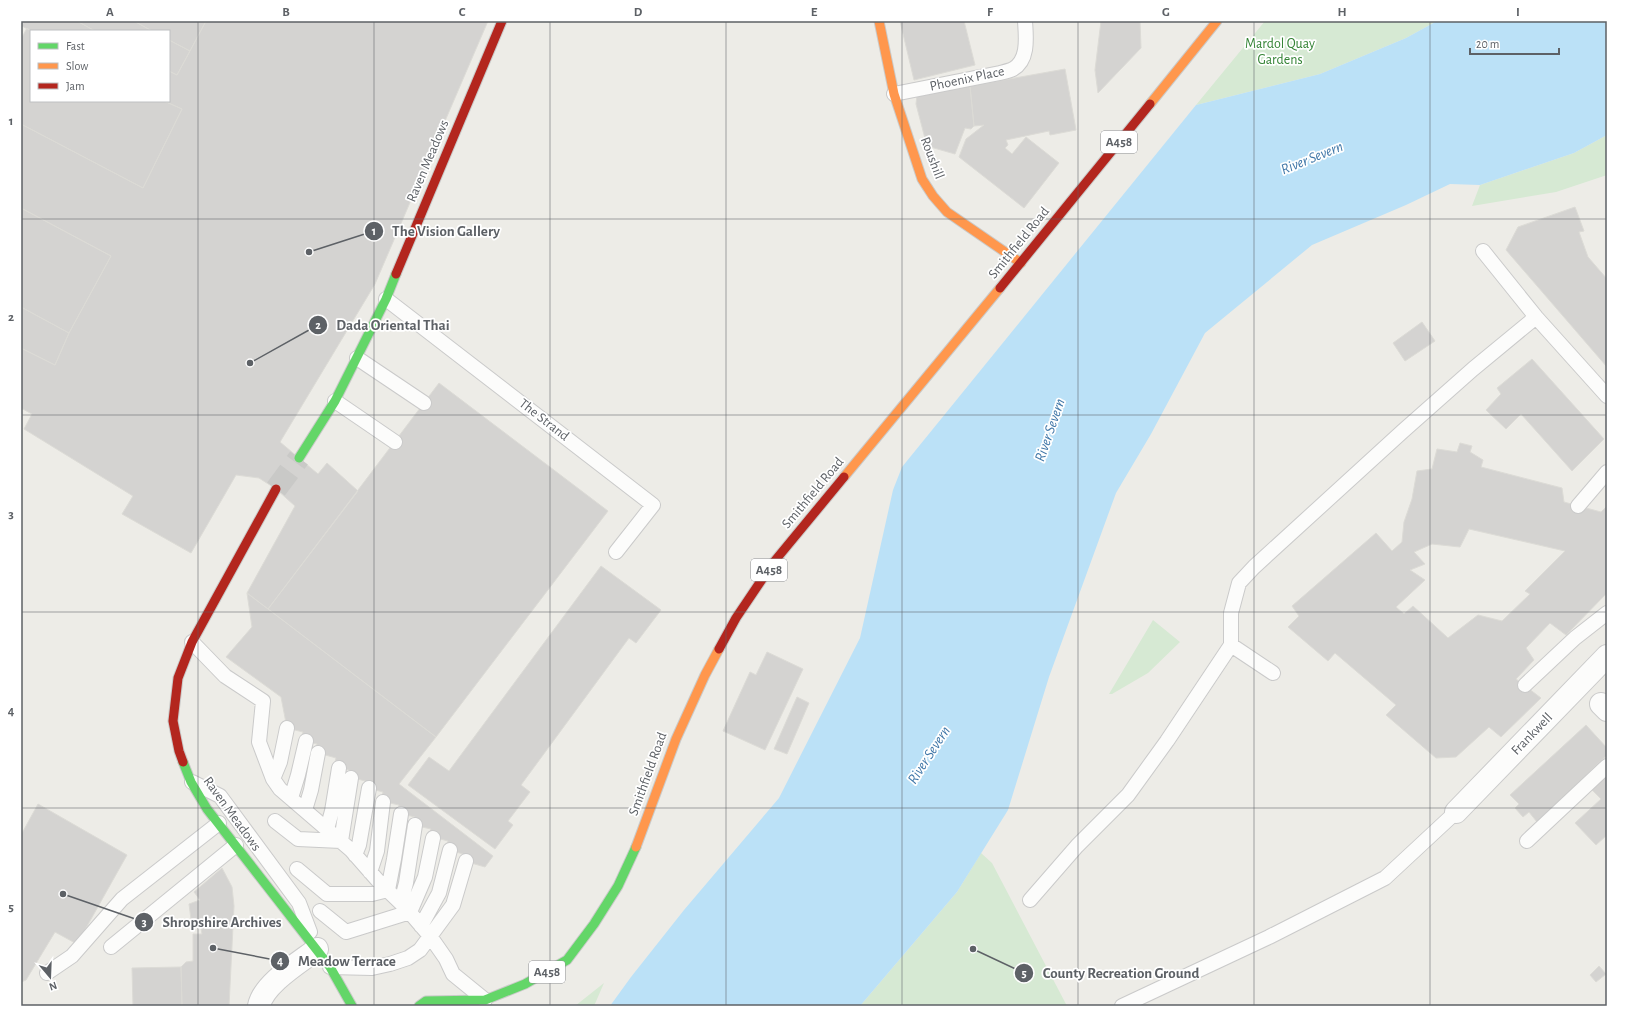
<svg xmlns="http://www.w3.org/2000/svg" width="1628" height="1027" font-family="'Alegreya Sans',sans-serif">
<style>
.green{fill:#d6e9d3}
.water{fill:#bbe1f7}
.building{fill:#d4d3d1;stroke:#dcdbd6;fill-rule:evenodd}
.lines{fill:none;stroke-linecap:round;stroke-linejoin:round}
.secondary-tunnel{stroke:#c9c9c7;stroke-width:22;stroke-dasharray:22 11;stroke-linecap:butt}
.lane-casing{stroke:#cacaca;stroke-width:16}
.street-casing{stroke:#cacaca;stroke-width:24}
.fast-casing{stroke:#cacac9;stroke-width:11}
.slow-casing{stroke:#cacac9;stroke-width:11}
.jam-casing{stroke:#cacac9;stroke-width:11}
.lane{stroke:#fcfcfb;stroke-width:14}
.street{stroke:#fcfcfb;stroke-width:22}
.fast{stroke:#63d668;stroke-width:9}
.slow{stroke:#ff974d;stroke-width:9}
.jam{stroke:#b3261e;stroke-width:9}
.grid{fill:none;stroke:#5d6166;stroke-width:1;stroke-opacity:0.55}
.labels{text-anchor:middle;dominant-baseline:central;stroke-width:3.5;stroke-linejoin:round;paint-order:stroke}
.shield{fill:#fff;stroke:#8e9094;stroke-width:1}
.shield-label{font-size:13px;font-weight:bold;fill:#5d6166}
.park-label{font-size:14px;fill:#358436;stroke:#fff}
.street-label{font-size:14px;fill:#5d6166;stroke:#fff}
.water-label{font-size:15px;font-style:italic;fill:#4077a8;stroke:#fff}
.leader{fill:none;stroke:#5d6166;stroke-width:1.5}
.callout-dot{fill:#5d6166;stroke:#fff;stroke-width:1.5}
.mark-label{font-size:12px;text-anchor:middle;font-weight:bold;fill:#fff}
.callout-label{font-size:15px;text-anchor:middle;font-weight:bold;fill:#5d6166;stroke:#fff;stroke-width:3.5;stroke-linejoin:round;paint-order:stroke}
.neatline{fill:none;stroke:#5d6166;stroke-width:1.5}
.grid-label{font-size:13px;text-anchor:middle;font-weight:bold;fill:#5d6166}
</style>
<rect width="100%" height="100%" fill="#edece7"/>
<path class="green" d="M 1265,21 L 1437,21 L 1406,38 L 1320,74 L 1196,105 Z
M 1607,135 L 1607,175 L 1556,192 L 1472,206 L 1480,185 L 1574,153 Z
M 1153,620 L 1180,642 L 1148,673 L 1112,694 L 1109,694 Z
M 981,853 L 992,863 L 1067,1006 L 860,1006 L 957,892 Z
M 604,983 L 594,1006 L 575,1006 Z"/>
<path class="water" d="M 1437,21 L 1607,21 L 1607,135 L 1574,153 L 1480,185 L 1450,184 L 1406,205 L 1312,245 L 1205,333 L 1151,434 L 1116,493 L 1049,677 L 1008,810 L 957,892 L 860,1006 L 610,1006 L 631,977 L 684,910 L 779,798 L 860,638 L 893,490 L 902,467 L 1196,105 L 1320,74 L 1406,38 Z"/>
<path class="building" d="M 24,21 L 77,21 L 95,31 L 31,31 L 22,26 Z
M 77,21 L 134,21 L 152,31 L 95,31 Z
M 134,21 L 206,21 L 190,51 L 169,40 L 169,31 L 152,31 Z
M 206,21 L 488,21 L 375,284 L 280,442 L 318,474 L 327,463 L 358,491 L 268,609 L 247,593 L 295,506 L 276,489 L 259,478 L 236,475 L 191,553 L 122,514 L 133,496 L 24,429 L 32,414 L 21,408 L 21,348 L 55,365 L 69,333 L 111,256 L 21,208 L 21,124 L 143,188 L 182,109 L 164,101 L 169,101 L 169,71 L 177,75 Z
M 900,21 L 964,21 L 975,65 L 914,80 Z
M 1101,21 L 1140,21 L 1141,48 L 1098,93 L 1095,70 Z
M 27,28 L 31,31 L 31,101 L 164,101 L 182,109 L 143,188 L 21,124 L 21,39 Z
M 169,40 L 190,51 L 177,75 L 169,71 Z
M 1065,69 L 1076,130 L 1050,135 L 1049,131 L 1006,140 L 1008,145 L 1005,148 L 1012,154 L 1026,137 L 1059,163 L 1024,208 L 959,157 L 966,139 L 984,125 L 974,126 L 970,86 Z
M 970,86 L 974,126 L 971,129 L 965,128 L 955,154 L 927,146 L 916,104 L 917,95 Z
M 1575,207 L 1584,231 L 1579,232 L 1588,257 L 1607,279 L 1607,367 L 1506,250 L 1518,227 Z
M 21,208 L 111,256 L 69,333 L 21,307 Z
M 21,307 L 69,333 L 55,365 L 21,348 Z
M 1422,322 L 1435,341 L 1405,361 L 1393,343 Z
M 1532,359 L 1604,439 L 1572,471 L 1521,414 L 1506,429 L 1486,410 L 1501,394 L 1497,388 Z
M 439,383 L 608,511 L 436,737 L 268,609 Z
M 1460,443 L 1472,446 L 1470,452 L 1483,460 L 1481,467 L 1562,488 L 1564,502 L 1601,512 L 1607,506 L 1607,593 L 1566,635 L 1550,623 L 1526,648 L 1534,660 L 1516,679 L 1541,698 L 1501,737 L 1489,727 L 1456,757 L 1436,758 L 1386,715 L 1396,705 L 1335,653 L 1328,661 L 1288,627 L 1299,616 L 1292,606 L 1376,533 L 1392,551 L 1402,542 L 1404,522 L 1412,499 L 1417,471 L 1432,469 L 1437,449 L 1457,452 ZM 1469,529 L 1565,551 L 1525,591 L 1530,594 L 1502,621 L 1478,615 L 1448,638 L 1413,606 L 1404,614 L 1396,607 L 1425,580 L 1410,570 L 1425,564 L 1414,552 L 1432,544 L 1460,547 Z
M 601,566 L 661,610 L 636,643 L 629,638 L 521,785 L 530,792 L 508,821 L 513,825 L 495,849 L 408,785 L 429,757 L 449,771 Z
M 247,593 L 436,737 L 399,784 L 493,856 L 485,867 L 461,860 L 463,854 L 446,849 L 448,841 L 429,836 L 431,829 L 413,825 L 415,817 L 397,813 L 399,805 L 381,801 L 383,792 L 368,788 L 369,782 L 350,777 L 352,771 L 334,766 L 336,758 L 315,752 L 317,744 L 301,740 L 303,732 L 287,728 L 281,697 L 226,657 L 252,627 Z
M 767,652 L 803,669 L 765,750 L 723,731 L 750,672 L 756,675 Z
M 797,697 L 809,703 L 787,754 L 774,749 Z
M 1586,725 L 1607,748 L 1607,755 L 1580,781 L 1584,785 L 1537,822 L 1529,812 L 1523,817 L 1515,808 L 1519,804 L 1510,795 Z
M 1607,773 L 1607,835 L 1596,845 L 1575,823 L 1601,799 L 1591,789 Z
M 38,804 L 127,855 L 77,944 L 55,932 L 26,980 L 21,982 L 21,835 Z
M 222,868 L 232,887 L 234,906 L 229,1006 L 182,1006 L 181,967 L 186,962 L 193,961 L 193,934 L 202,934 L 201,928 L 192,927 L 189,904 L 200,900 L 194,892 Z
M 1599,966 L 1606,974 L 1596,982 L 1590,975 Z
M 181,967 L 182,1006 L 133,1006 L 132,968 Z"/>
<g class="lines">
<path class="secondary-tunnel" d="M 276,489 L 299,458"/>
<defs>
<path id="lane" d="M 894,94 L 1000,73 C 1004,72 1009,71 1013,69 C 1029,60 1026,37 1025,21
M 1483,251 L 1536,317 L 1607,396
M 386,299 L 653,505 L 616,552
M 357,358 L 424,403
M 335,401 L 395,442
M 1578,506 L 1607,472
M 192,642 L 225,676 L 263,701 L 259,742 L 273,779 L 280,789 L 351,850 L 380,883 L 406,908 L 430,936 L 446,959 L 453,974 L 485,1000
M 1231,645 L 1273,673
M 1525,685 L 1575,638 L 1607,613
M 273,779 L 280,762 L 287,728
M 192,782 L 220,796 L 299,903 L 310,932
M 291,798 L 298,775 L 306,741
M 305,810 L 311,790 L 318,753
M 275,821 L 298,839 L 341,841 L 351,778
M 327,829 L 332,811 L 339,768
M 1527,841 L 1607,766
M 355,855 L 359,845 L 369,788
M 297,869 L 327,894 L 372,894 L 388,890 L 394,859 L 401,814
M 370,872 L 377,851 L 383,802
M 1030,900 L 1077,846 L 1128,795 L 1167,741 L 1231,645 L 1231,613 L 1239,583 L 1254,567 L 1403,431 L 1473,369 L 1536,317
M 401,902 L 406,883 L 415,825
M 320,911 L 346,932 L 410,912 L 425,877 L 433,838
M 421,926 L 439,893 L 450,850
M 111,947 L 236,845
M 330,967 L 372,968 L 390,964 L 408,958 L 420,950 L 453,905 L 466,861
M 47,973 L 72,956 L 122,899 L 219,823
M 1122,1006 L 1269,937 L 1385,878 L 1456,812"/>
<path id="street" d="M 1601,704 L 1607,710
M 1456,812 L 1607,656
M 259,1006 C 263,984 300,962 317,949"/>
<path id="fast" d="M 299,458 L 335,401 L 386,299 L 396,274
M 183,762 L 191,782 L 207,809 L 330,967 L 352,1006
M 419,1006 L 426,1001 L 485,1000 L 525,984 L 567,960 L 594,924 L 618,886 L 636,847"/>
<path id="slow" d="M 879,21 L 894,94 L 922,179 L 933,196 L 947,212 L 1021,263
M 1150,104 L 1217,21
M 844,477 L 1000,288
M 636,847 L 676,739 L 705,675 L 719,649"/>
<path id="jam" d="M 396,274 L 502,21
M 1000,288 L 1150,104
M 719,649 L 736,618 L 773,563 L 844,477
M 183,762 L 179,751 L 173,721 L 178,678 L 192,642 L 276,489"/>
</defs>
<use href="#lane" class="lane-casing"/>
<use href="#street" class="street-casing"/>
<use href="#fast" class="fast-casing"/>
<use href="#slow" class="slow-casing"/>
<use href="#jam" class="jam-casing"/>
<use href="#lane" class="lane"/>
<use href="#street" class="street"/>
<use href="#fast" class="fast"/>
<use href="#slow" class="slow"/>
<use href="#jam" class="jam"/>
</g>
<path class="grid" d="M 198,21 L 198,1006M 374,21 L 374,1006M 550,21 L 550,1006M 726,21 L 726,1006M 902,21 L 902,1006M 1078,21 L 1078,1006M 1254,21 L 1254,1006M 1430,21 L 1430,1006M 21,219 L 1607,219M 21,415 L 1607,415M 21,612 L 1607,612M 21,808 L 1607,808"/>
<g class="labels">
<g class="shield">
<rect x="1101" y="131" width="36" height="22" rx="3"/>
<rect x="751" y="559" width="36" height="22" rx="3"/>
<rect x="529" y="961" width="36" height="22" rx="3"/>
</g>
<g class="shield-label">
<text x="1119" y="142">A458</text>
<text x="769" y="570">A458</text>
<text x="547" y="972">A458</text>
</g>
<g class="park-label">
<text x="1280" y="44">Mardol Quay<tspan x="1280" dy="16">Gardens</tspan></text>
</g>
<g class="street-label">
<text transform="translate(967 79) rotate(-12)">Phoenix Place</text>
<text transform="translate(932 158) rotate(69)">Roushill</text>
<text transform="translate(428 161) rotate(-67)">Raven Meadows</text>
<text transform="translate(1019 243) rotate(-51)">Smithfield Road</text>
<text transform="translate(544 420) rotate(38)">The Strand</text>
<text transform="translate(813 493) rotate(-50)">Smithfield Road</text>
<text transform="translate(1532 734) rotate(-46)">Frankwell</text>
<text transform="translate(648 774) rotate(-70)">Smithfield Road</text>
<text transform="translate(232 814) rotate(54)">Raven Meadows</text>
</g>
<g class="water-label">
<text transform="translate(1312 158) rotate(-22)">River Severn</text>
<text transform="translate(1050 430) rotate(-71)">River Severn</text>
<text transform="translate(929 755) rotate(-57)">River Severn</text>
</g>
</g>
<path class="leader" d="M309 252L374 231M250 363L318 325M63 894L144 922M213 948L280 961M973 949L1024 973"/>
<g class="callout-dot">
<circle cx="309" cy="252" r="4"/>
<circle cx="250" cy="363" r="4"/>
<circle cx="63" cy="894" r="4"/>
<circle cx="213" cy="948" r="4"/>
<circle cx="973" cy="949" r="4"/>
<circle cx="374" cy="231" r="10"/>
<circle cx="318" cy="325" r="10"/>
<circle cx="144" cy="922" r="10"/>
<circle cx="280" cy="961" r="10"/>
<circle cx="1024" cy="973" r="10"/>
</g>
<g class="mark-label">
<text x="374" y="235">1</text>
<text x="318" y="329">2</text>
<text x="144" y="926">3</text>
<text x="280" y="965">4</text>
<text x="1024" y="977">5</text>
</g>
<g class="callout-label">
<text x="446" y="236">The Vision Gallery</text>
<text x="393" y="330">Dada Oriental Thai</text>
<text x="222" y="927">Shropshire Archives</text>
<text x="347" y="966">Meadow Terrace</text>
<text x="1121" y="978">County Recreation Ground</text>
</g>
<rect width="1628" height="1027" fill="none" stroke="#ffffff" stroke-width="44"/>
<rect x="30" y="30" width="140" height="72" fill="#ffffff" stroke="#bec0c2"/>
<rect x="38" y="43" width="20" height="6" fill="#63d668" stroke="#bec0c2"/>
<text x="66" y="50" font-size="12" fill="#5d6166">Fast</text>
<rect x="38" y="63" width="20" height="6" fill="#ff974d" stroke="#bec0c2"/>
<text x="66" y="70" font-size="12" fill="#5d6166">Slow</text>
<rect x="38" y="83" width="20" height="6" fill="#b3261e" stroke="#bec0c2"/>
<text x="66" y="90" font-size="12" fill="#5d6166">Jam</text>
<g transform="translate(50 977) rotate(161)" stroke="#ffffff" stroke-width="3" paint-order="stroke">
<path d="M0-3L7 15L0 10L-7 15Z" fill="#5d6166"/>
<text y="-6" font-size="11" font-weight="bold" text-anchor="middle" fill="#5d6166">N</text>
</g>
<path d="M1470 48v6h89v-6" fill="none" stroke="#5d6166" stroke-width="2"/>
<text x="1476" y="48" font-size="12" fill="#5d6166" stroke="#ffffff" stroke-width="3" paint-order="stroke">20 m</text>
<rect x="22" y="22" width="1584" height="983" class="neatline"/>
<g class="grid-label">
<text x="110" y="16">A</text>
<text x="286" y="16">B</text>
<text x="462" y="16">C</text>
<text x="638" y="16">D</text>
<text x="814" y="16">E</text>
<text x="990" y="16">F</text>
<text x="1166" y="16">G</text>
<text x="1342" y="16">H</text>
<text x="1518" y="16">I</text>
<text x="11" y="125">1</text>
<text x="11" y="321">2</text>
<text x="11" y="518">3</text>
<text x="11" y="715">4</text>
<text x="11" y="911">5</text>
</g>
</svg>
